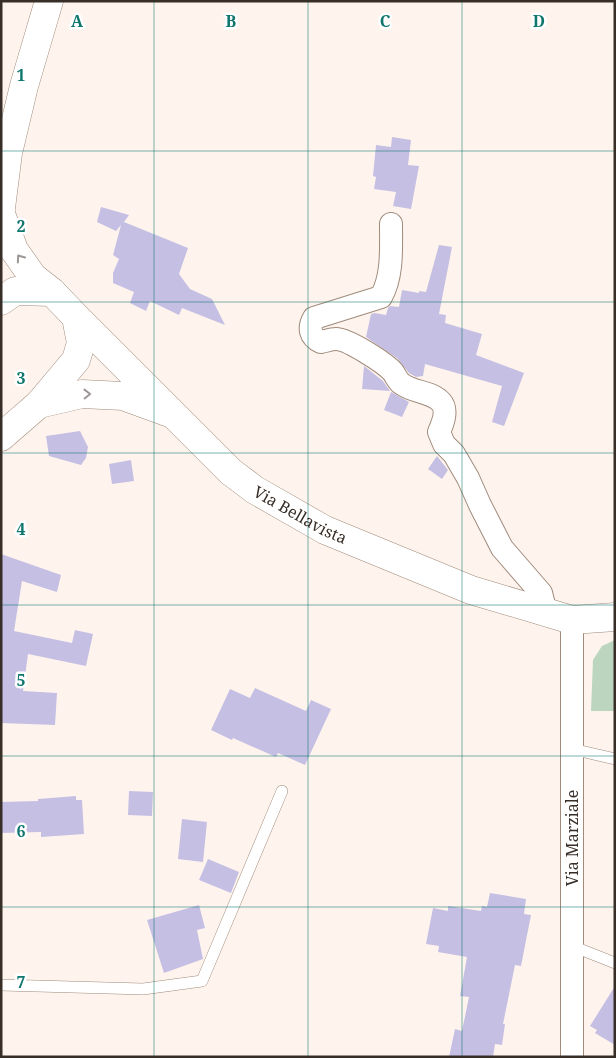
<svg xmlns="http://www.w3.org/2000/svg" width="616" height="1058" font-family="'Noto Serif',serif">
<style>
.green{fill:#bbd5bf}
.building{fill:#c5bfe4}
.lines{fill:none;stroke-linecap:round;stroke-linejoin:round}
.service-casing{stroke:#a08a7b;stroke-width:12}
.minor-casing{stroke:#a08a7b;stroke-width:24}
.tertiary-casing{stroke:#a08a7b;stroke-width:29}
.service{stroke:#fff;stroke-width:11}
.minor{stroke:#fff;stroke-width:22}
.tertiary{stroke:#fff;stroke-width:28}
.oneway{stroke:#9c9694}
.grid{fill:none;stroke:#0f766e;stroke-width:1;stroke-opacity:0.55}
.labels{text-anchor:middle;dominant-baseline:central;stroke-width:5;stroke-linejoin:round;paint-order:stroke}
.street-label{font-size:16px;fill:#382e28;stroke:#fff}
.grid-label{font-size:16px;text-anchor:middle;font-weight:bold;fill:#0f766e;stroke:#fff;stroke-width:5;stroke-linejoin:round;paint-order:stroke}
</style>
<rect width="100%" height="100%" fill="#fef4ed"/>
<path class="green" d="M 615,640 L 615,711 L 591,711 L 593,660 L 602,646 Z"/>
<path class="building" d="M 392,137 L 411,140 L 408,165 L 419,166 L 411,209 L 393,206 L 396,192 L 374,189 L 376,177 L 373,176 L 376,145 L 391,147 Z
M 101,207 L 129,215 L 124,222 L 188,248 L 179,274 L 190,289 L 212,299 L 225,325 L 182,308 L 179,315 L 150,301 L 146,311 L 130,303 L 134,292 L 113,283 L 113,273 L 119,259 L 113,255 L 121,225 L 116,231 L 97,222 Z
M 439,245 L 452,247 L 439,314 L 446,315 L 445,323 L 482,334 L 476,355 L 524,373 L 504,426 L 492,422 L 502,386 L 425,364 L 423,376 L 416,377 L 409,373 L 397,358 L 366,337 L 371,314 L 375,313 L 386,315 L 388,308 L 390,306 L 399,307 L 402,290 L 419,293 L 419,291 L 426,292 Z
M 364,366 L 383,381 L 390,391 L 362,389 Z
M 391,392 L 409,402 L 402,417 L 384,410 Z
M 80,431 L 88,447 L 86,458 L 81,465 L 49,456 L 46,436 Z
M 437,456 L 448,470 L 442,479 L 428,469 Z
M 131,460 L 134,481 L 112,484 L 109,464 Z
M 1,554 L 61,575 L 57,592 L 22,581 L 14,631 L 72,643 L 75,630 L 93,634 L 86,666 L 28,654 L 23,691 L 57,693 L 55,725 L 1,723 Z
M 255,688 L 306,711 L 311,700 L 331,709 L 305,765 L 278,753 L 276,757 L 233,738 L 232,740 L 211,730 L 230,689 L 250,698 Z
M 129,791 L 153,792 L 152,816 L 128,815 Z
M 76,796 L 76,800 L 82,800 L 84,834 L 41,837 L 41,832 L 1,833 L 1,802 L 38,801 L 38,799 Z
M 182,819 L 207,822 L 203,862 L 178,859 Z
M 208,859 L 239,872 L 231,893 L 199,880 Z
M 490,893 L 526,899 L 524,914 L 531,915 L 521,966 L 515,965 L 503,1024 L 505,1024 L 502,1045 L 495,1044 L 493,1057 L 449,1057 L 455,1029 L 462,1031 L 469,997 L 460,996 L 467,957 L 438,952 L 439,946 L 426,944 L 433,908 L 448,911 L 448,906 L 481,911 L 482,906 L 487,907 Z
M 199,905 L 205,928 L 197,930 L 203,959 L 164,973 L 147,920 Z
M 615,986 L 615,1045 L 595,1033 L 597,1030 L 590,1026 Z"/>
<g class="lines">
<defs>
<path id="service" d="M 572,749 L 615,759
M 572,946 L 615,963
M 1,985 L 143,989 L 202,981 L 282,791"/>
<path id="minor" d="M 391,224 C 391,248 393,276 381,297 L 314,318 C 308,328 310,337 321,342 C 326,341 331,339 336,339 C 348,339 385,363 393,372 C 396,376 398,382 402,384 C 414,393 431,391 441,402 C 448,410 443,423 439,432 L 444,444 L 454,454 L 468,478 L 480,505 L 502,548 L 541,593 L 546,613
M 572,1057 L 572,620"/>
<g id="tertiary">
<path d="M 1,208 L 8,153 L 24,86 L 49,1"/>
<path id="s1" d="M 1,214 L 14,250 L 33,277 L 52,292 L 76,317 L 231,472 L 255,490 L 325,530 L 471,590 L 572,620 L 615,617"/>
<path d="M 1,301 L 15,291 L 52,292"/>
<path d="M 39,404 L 76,360 L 81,343 L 76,317"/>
<path d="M 1,437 L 39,404 L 82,394 L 123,396 L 167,412"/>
</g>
</defs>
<use href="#service" class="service-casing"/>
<use href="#minor" class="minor-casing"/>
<use href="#tertiary" class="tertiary-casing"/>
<use href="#service" class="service"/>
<use href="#minor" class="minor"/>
<use href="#tertiary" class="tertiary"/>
</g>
<defs><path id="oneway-chevron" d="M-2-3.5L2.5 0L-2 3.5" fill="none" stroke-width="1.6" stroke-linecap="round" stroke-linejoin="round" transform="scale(1.25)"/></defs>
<g class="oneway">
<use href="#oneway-chevron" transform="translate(20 258) rotate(-125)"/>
<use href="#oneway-chevron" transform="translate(87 394) rotate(-1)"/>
</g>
<path class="grid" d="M 154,1 L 154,1057M 308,1 L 308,1057M 462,1 L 462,1057M 1,151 L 615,151M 1,302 L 615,302M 1,453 L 615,453M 1,605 L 615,605M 1,756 L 615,756M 1,907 L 615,907"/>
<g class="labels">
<g class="street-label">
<text stroke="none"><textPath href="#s1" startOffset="431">Via Bellavista</textPath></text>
<text transform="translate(572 838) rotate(-90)">Via Marziale</text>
</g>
</g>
<g class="grid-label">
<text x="77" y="27">A</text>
<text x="231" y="27">B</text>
<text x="385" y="27">C</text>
<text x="539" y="27">D</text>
<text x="21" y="81">1</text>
<text x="21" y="232">2</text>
<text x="21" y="384">3</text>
<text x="21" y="535">4</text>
<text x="21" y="686">5</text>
<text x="21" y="837">6</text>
<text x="21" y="988">7</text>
</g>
<rect width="616" height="1058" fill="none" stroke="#382e28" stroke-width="5"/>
</svg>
